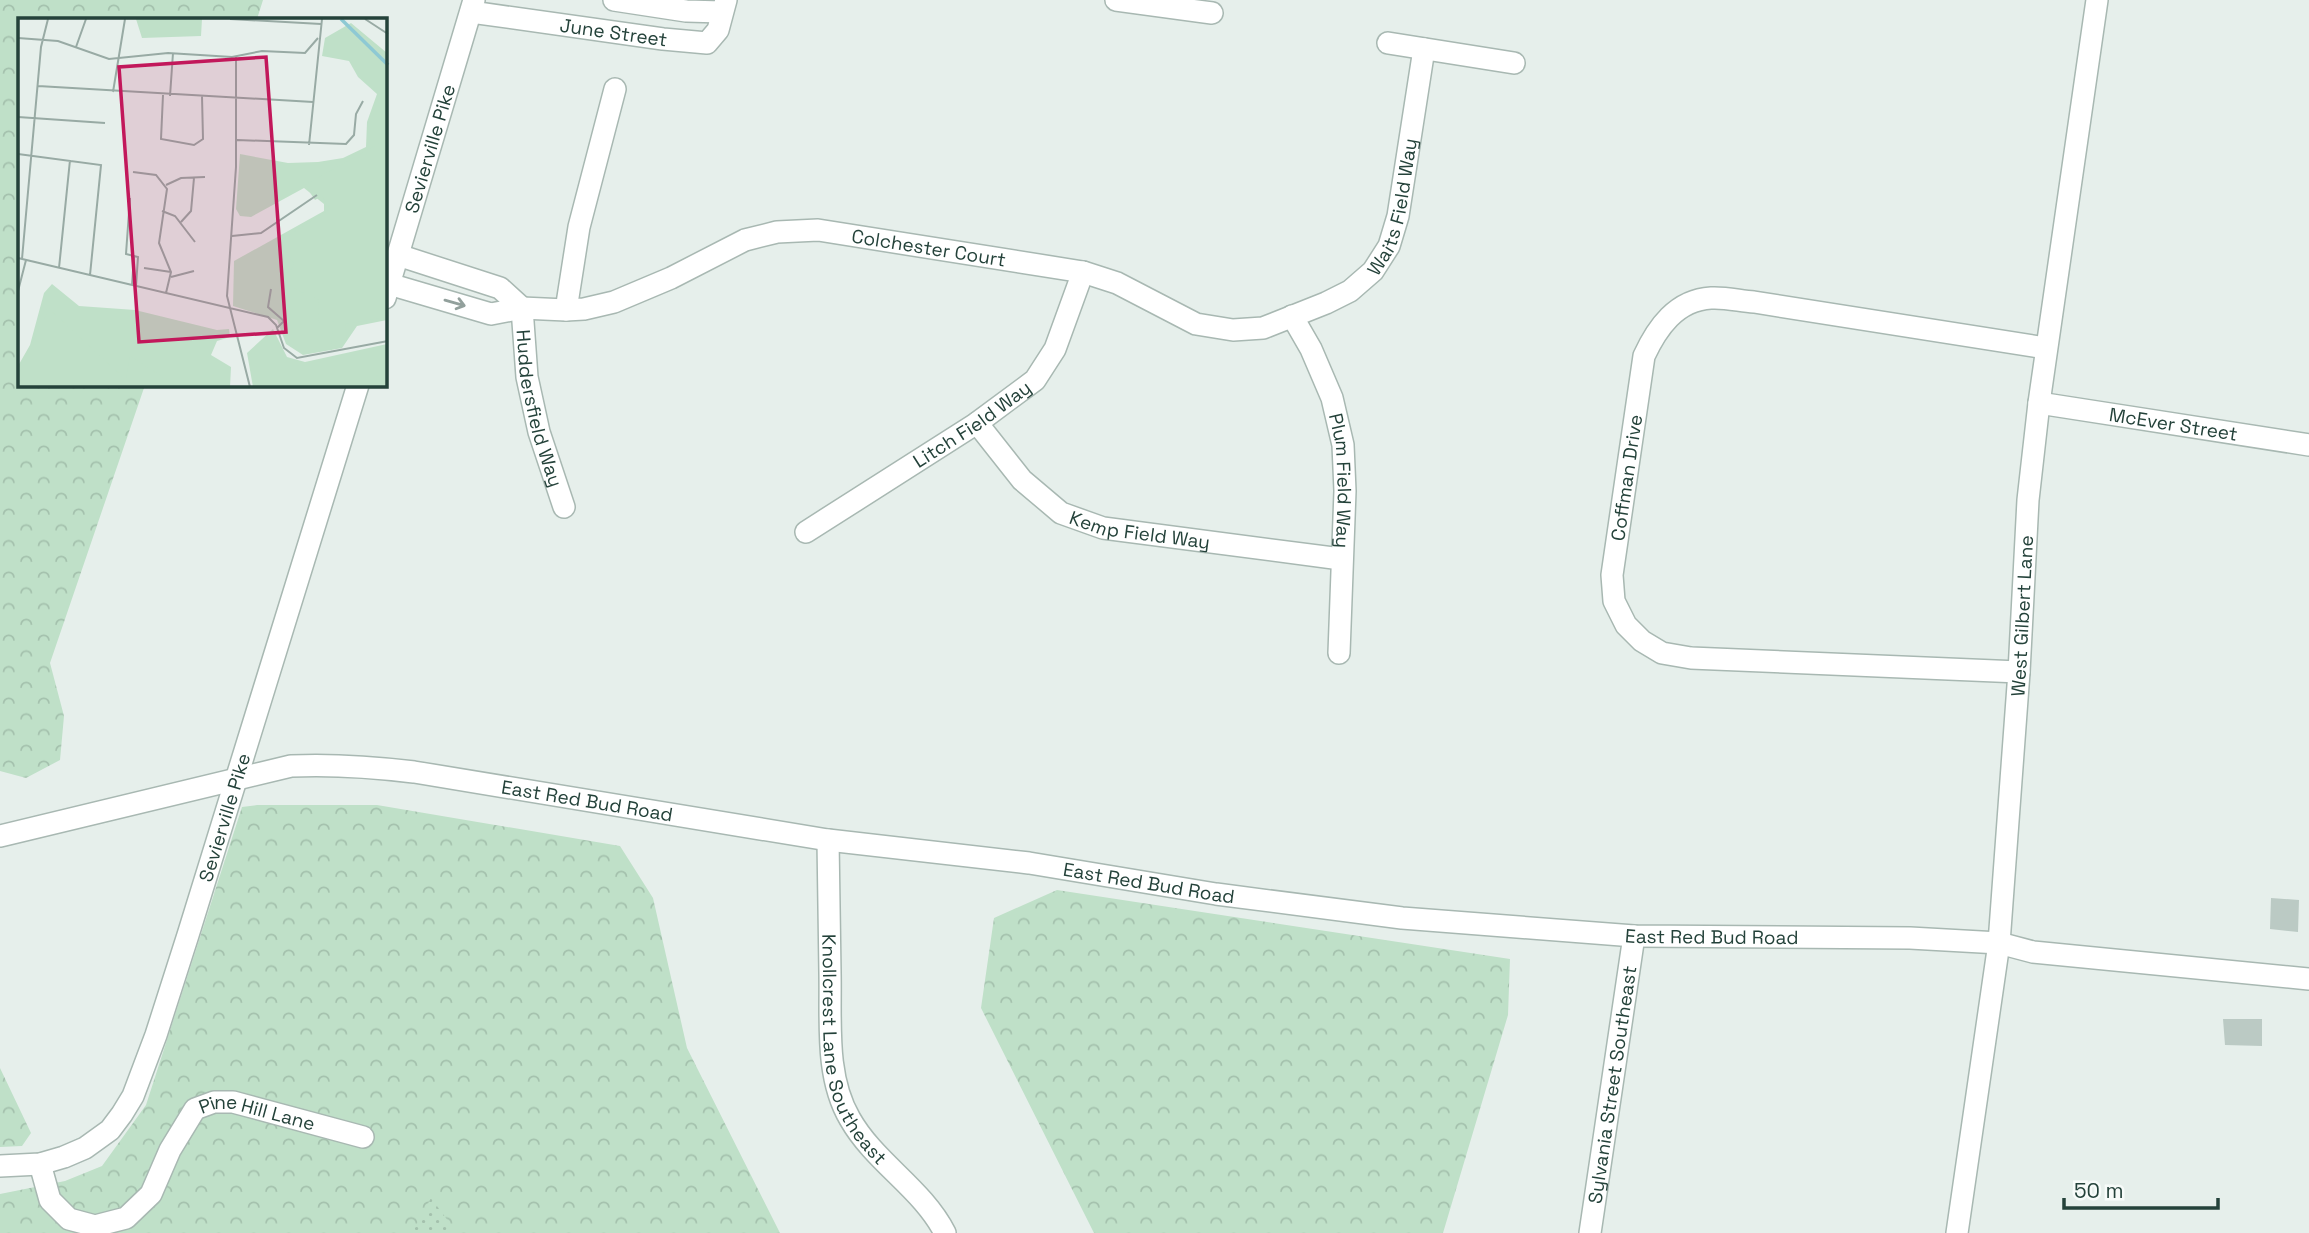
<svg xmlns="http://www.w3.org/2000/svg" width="2309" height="1233" font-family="'Space Grotesk',sans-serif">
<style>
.forest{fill:url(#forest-crowns)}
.park{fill:url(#park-dots)}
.building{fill:#bbcac4}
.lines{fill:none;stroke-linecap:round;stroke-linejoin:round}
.minor-casing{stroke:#a8b8b2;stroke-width:24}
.minor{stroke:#fff;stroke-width:21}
.oneway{stroke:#92a09c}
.labels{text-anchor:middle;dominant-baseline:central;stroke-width:5;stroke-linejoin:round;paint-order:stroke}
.street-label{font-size:19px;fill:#24423a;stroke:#f7fbf9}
.inset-river{fill:none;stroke:#8ec9d4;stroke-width:3.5}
.inset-road{fill:none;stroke:#98aaa4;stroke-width:2}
.view{fill:#c2185b;fill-opacity:0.15;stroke:#c2185b;stroke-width:3.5}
.inset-edge{fill:none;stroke:#24423a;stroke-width:3.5}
</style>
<defs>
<pattern id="forest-crowns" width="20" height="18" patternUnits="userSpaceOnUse" patternTransform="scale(1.75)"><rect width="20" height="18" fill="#bfe0c8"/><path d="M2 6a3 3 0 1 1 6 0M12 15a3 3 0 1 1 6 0" fill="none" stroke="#a4c1ad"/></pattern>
<pattern id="park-dots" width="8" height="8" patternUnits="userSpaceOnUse" patternTransform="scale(1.75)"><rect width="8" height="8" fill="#bfe0c8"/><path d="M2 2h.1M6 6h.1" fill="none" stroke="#a4c1ad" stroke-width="1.8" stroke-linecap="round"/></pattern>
</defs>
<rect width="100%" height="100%" fill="#e6efeb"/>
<path class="forest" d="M 0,0 L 263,0 L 257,19 L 19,19 L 19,385 L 145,385 L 50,663 L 64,716 L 60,760 L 26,778 L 0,771 Z
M 257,805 L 377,805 L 620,846 L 653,898 L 687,1048 L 780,1233 L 0,1233 L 0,1194 L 65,1181 L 102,1166 L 146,1105 L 242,807 Z
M 1057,890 L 1510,959 L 1508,1015 L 1443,1233 L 1094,1233 L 981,1008 L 994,918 Z
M 0,1068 L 31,1133 L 22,1146 L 0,1147 Z"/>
<path class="park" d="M 431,1198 L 457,1233 L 412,1233 Z"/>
<path class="building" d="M 2271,898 L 2299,900 L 2298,932 L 2270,929 Z
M 2223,1019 L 2262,1019 L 2262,1046 L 2225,1045 Z"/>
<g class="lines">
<defs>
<g id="minor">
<path d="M 614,0 L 686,11 L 722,12"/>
<path d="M 1116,0 L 1212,13"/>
<path id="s1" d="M 471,12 L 663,39 L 707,43 L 718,30 L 726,0"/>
<path d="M 1388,43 L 1514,63"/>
<path d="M 398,255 L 500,288 L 522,308"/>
<path id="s2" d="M 389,284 L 491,314 L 522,308 L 566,310 L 584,309 L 614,302 L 671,278 L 745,240 L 777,232 L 818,230 L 1083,272 L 1117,283 L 1196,324 L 1233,330 L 1263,328 L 1326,303 L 1350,291 L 1373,271 L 1389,246 L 1398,216 L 1424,49"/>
<path id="s3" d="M 385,298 L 474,0"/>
<path id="s4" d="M 522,308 L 527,377 L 539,432 L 564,507"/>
<path d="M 566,310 L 579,227 L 615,89"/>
<path id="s5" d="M 1292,316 L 1311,349 L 1332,398 L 1343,445 L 1345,491 L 1339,653"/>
<path id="s6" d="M 2039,403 L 2309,445"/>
<path id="s7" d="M 977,423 L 1022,480 L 1061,513 L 1103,528 L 1341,559"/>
<path id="s8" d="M 806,532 L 977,423 L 1035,380 L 1055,349 L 1083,272"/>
<path id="s9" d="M 2019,672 L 1691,658 L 1662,653 L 1642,641 L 1626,625 L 1614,601 L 1612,575 L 1644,356 C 1657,328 1676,300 1711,298 C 1725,297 1740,301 1754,302 L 2046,348"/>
<path id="s10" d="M 0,836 L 291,766 C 333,764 373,767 414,772 L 828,840 L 1029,863 L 1216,894 L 1402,918 L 1634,936 L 1910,938 L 1999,943 L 2033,952 L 2309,979"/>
<path id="s11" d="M 828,840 C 829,884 829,929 830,973 C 831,1021 825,1077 850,1119 C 875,1163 922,1188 945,1233"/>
<path id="s12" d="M 40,1164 L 50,1200 L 69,1219 L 95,1226 L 126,1218 L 151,1194 L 170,1150 L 195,1109 L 214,1102 L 233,1102 L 363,1137"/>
<path id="s13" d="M 0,1166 L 40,1164 L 64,1157 L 85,1148 L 110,1130 L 122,1114 L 133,1096 L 156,1035 L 188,935 L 358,385"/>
<path id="s14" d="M 1590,1233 L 1634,936"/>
<path id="s15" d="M 1957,1233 L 1999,943 L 2019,672 L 2028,500 L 2039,403 L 2097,0"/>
</g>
</defs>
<use href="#minor" class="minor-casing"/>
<use href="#minor" class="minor"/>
</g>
<defs><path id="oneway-shaft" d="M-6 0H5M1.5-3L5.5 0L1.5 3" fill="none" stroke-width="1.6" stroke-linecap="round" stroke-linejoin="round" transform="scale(1.75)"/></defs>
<use class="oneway" href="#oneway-shaft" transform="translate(455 303) rotate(16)"/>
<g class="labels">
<g class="street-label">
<text stroke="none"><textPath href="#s1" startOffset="144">June Street</textPath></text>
<text stroke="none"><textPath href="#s3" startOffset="156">Sevierville Pike</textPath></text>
<text stroke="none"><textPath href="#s2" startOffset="1104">Waits Field Way</textPath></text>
<text stroke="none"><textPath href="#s2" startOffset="562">Colchester Court</textPath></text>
<text stroke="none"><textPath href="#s4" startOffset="102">Huddersfield Way</textPath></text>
<text stroke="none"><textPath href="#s8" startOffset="198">Litch Field Way</textPath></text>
<text stroke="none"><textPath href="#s6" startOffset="136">McEver Street</textPath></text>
<text stroke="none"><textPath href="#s9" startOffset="555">Coffman Drive</textPath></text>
<text stroke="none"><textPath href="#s5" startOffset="175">Plum Field Way</textPath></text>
<text stroke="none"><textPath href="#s7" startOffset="205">Kemp Field Way</textPath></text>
<text stroke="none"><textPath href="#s15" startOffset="621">West Gilbert Lane</textPath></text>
<text stroke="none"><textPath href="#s10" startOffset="598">East Red Bud Road</textPath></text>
<text stroke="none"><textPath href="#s13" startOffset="453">Sevierville Pike</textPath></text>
<text stroke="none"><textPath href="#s10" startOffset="1166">East Red Bud Road</textPath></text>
<text stroke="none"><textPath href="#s10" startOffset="1732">East Red Bud Road</textPath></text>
<text stroke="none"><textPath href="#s11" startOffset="215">Knollcrest Lane Southeast</textPath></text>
<text stroke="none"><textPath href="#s14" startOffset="150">Sylvania Street Southeast</textPath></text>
<text stroke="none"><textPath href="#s12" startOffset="318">Pine Hill Lane</textPath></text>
</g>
</g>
<g transform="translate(18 18)">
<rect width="369" height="369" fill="#e6efeb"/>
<path d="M 333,5 L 369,35 L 369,302 L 339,308 L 324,330 L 285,337 L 268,326 L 259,302 L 215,288 L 216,243 L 306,193 L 306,186 L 286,170 L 233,199 L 222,198 L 218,191 L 222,136 L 270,145 L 300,144 L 325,140 L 348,129 L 349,104 L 359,76 L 340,59 L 331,43 L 304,38 L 307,20 ZM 34,266 L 61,288 L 117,292 L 199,312 L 211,311 L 212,319 L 199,323 L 193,337 L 213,349 L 212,369 L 0,369 L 0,348 L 12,327 L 26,275 ZM 255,311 L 269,339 L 287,344 L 369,326 L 369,369 L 235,369 L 229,335 Z" fill="#bfe0c8"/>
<path d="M 118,1 L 184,1 L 183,18 L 124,20 ZM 369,121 L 369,299 L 327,306 L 329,323 L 318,324 L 313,333 L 316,303 L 300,305 L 301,282 L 260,263 L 277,248 L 262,223 L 312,191 L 304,178 L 297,182 L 287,167 ZM 27,287 L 108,362 L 112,338 L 160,369 L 0,369 L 1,350 L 29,295 ZM 369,340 L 369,369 L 351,369 L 362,353 Z" fill="#bfe0c8"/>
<path class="inset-river" d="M 323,1 L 370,47"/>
<path class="inset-road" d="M 212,1 L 303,6M 347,1 L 370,16M 0,20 L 40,23 L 91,41 L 150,35 L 214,39 L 244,33 L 287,35 L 300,20M 58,29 L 68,1M 218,39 L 218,149 L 209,278 L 232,369M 20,68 L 295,84M 95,74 L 107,1M 145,77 L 143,121 L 176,127 L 185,121 L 184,78M 152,78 L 155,35M 0,99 L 87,105M 219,122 L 328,126 L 336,117 L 338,96 L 345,83M 291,127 L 304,1M 0,136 L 83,147 L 72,257M 115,154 L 138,157 L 149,171 L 141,225 L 153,254 L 148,275M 148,167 L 163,160 L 187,159M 112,180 L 108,236 L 120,239 L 118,268M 144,193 L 157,198 L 177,224M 163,204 L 173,193 L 176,160M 214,218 L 243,215 L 299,177M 0,240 L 250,299 L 258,307 L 266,330 L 279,340 L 370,323M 4,241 L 23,29 L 30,1M 41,250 L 52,142M 126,250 L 153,254M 153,259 L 176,253M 114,267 L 116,238M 253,271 L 250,289 L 266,303 L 259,310M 0,273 L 8,242"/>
<path class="view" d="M 248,39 L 268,314 L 121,324 L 101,49 Z"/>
<rect width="369" height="369" class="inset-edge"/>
</g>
<path d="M2064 1198v10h154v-10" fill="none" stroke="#24423a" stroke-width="3.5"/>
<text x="2074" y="1198" font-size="21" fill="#24423a" stroke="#f7fbf9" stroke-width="5" paint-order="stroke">50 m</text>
</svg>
